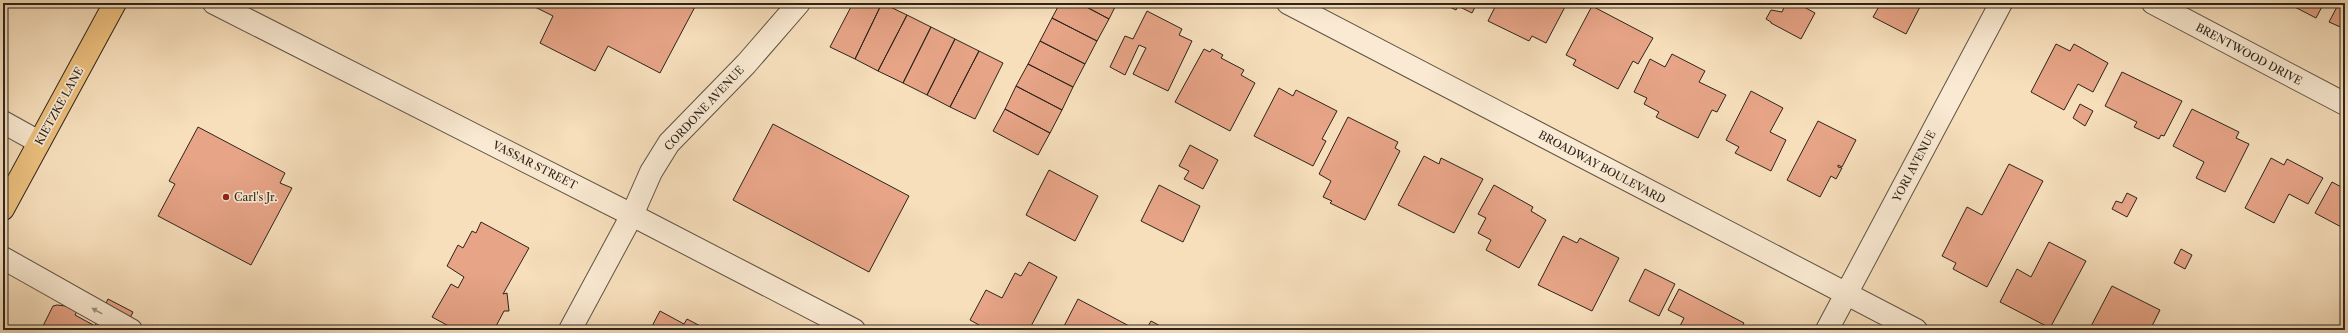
<svg xmlns="http://www.w3.org/2000/svg" width="2348" height="333" font-family="'Libre Caslon Text',serif">
<style>
.building{fill:#e7a487;stroke:#2c241b}
.lines{fill:none;stroke-linecap:round;stroke-linejoin:round}
.minor-casing{stroke:#5f5343;stroke-width:24}
.major-casing{stroke:#2c241b;stroke-width:24}
.minor{stroke:#faead3;stroke-width:22}
.major{stroke:#ecc07e;stroke-width:22}
.oneway{fill:#9d9180}
.poi-dot{fill:#8f2418;stroke:#faead3;stroke-width:1.5}
.labels{text-anchor:middle;dominant-baseline:central;stroke-width:3.5;stroke-linejoin:round;paint-order:stroke}
.street-label{font-size:11px;fill:#2c241b;stroke:#faead3}
.poi-label{font-size:11px;fill:#2c241b;stroke:#faead3;text-anchor:start}
</style>
<rect width="100%" height="100%" fill="#f7dfbc"/>
<filter id="stains"><feTurbulence type="fractalNoise" baseFrequency=".005" numOctaves="4"/><feColorMatrix values="0 0 0 0 .2 0 0 0 0 .09 0 0 0 0 .02 0 0 0 .5 -.17"/></filter>
<radialGradient id="worn" r=".72"><stop offset=".6" stop-color="#630" stop-opacity="0"/><stop offset="1" stop-color="#630" stop-opacity=".3"/></radialGradient>
<path class="building" d="M 527,3 L 697,3 L 660,73 L 608,46 L 595,71 L 540,43 L 553,16 Z
M 853,3 L 882,3 L 855,59 L 830,47 Z
M 882,3 L 907,15 L 878,71 L 855,59 Z
M 1060,3 L 1079,3 L 1109,19 L 1097,41 L 1052,18 Z
M 1079,3 L 1117,3 L 1109,19 Z
M 1441,3 L 1477,3 L 1472,13 L 1458,6 L 1456,10 Z
M 1497,3 L 1567,3 L 1546,43 L 1532,36 L 1529,41 L 1488,21 Z
M 1786,3 L 1797,3 L 1815,13 L 1801,39 L 1771,23 L 1771,22 L 1766,19 L 1771,10 L 1782,12 Z
M 1881,3 L 1922,3 L 1906,34 L 1873,17 Z
M 2287,3 L 2324,3 L 2316,18 Z
M 2339,3 L 2345,3 L 2345,29 L 2329,22 Z
M 1592,6 L 1653,38 L 1638,64 L 1633,61 L 1618,89 L 1573,65 L 1576,60 L 1566,55 Z
M 1147,11 L 1182,29 L 1179,35 L 1192,41 L 1168,91 L 1133,74 L 1146,48 L 1139,45 L 1125,75 L 1110,67 L 1125,36 L 1133,39 Z
M 907,15 L 931,27 L 903,83 L 878,71 Z
M 1052,18 L 1097,41 L 1085,64 L 1040,41 Z
M 931,27 L 955,39 L 927,95 L 903,83 Z
M 955,39 L 979,51 L 950,107 L 927,95 Z
M 1040,41 L 1085,64 L 1073,87 L 1028,64 Z
M 2056,44 L 2070,51 L 2074,44 L 2108,63 L 2093,92 L 2078,84 L 2064,110 L 2031,92 Z
M 1204,49 L 1210,52 L 1212,49 L 1223,55 L 1221,58 L 1244,70 L 1241,75 L 1255,83 L 1230,131 L 1175,102 Z
M 979,51 L 1003,63 L 975,119 L 950,107 Z
M 1672,54 L 1705,71 L 1699,82 L 1726,95 L 1717,112 L 1712,110 L 1698,138 L 1656,117 L 1659,112 L 1644,104 L 1647,98 L 1634,92 L 1650,59 L 1665,67 Z
M 1028,64 L 1073,87 L 1062,110 L 1016,86 Z
M 2122,72 L 2182,101 L 2164,136 L 2161,135 L 2159,139 L 2134,127 L 2137,122 L 2105,106 Z
M 1016,86 L 1062,110 L 1050,133 L 1005,109 Z
M 1279,88 L 1293,96 L 1296,90 L 1337,111 L 1322,139 L 1326,141 L 1313,166 L 1254,136 Z
M 1751,91 L 1783,108 L 1770,132 L 1786,140 L 1771,171 L 1735,153 L 1739,147 L 1726,140 Z
M 2080,104 L 2093,111 L 2085,126 L 2073,118 Z
M 1005,109 L 1050,133 L 1038,155 L 993,131 Z
M 2192,109 L 2239,132 L 2236,138 L 2249,144 L 2225,192 L 2196,178 L 2204,162 L 2173,146 Z
M 1348,117 L 1398,142 L 1395,148 L 1400,151 L 1365,220 L 1330,203 L 1332,201 L 1323,197 L 1331,181 L 1319,174 Z
M 1818,121 L 1856,140 L 1842,167 L 1838,165 L 1838,167 L 1842,168 L 1836,179 L 1831,176 L 1820,197 L 1787,180 Z
M 773,124 L 909,196 L 869,272 L 733,200 Z
M 198,127 L 285,173 L 280,183 L 292,188 L 251,265 L 158,216 L 175,184 L 169,181 Z
M 1190,145 L 1218,160 L 1203,189 L 1184,179 L 1189,171 L 1179,166 Z
M 1424,156 L 1439,164 L 1441,158 L 1483,179 L 1454,233 L 1398,205 Z
M 2271,158 L 2284,165 L 2287,159 L 2323,178 L 2308,204 L 2289,194 L 2274,223 L 2245,208 Z
M 2009,164 L 2043,181 L 1987,287 L 1953,269 L 1956,263 L 1942,256 L 1967,207 L 1982,215 Z
M 1049,170 L 1098,196 L 1075,241 L 1026,215 Z
M 2332,182 L 2345,189 L 2345,229 L 2315,213 Z
M 1159,185 L 1200,206 L 1183,242 L 1141,221 Z
M 1494,185 L 1533,207 L 1531,211 L 1546,220 L 1519,268 L 1486,250 L 1491,240 L 1478,233 L 1486,218 L 1478,214 Z
M 2127,193 L 2137,198 L 2127,217 L 2112,209 L 2116,201 L 2122,203 Z
M 481,222 L 529,248 L 503,294 L 507,293 L 509,311 L 504,311 L 494,330 L 456,330 L 432,317 L 451,284 L 458,288 L 464,277 L 447,266 L 458,245 L 463,248 L 472,231 L 476,233 Z
M 1563,236 L 1577,243 L 1580,238 L 1619,258 L 1592,311 L 1538,285 Z
M 2049,242 L 2086,261 L 2050,328 L 2000,302 L 2017,269 L 2031,277 Z
M 2181,249 L 2192,255 L 2185,269 L 2174,263 Z
M 1029,262 L 1057,277 L 1029,330 L 988,330 L 970,320 L 986,290 L 1002,298 L 1015,273 L 1021,276 Z
M 1645,269 L 1675,284 L 1659,316 L 1629,301 Z
M 2112,286 L 2160,310 L 2150,330 L 2089,330 Z
M 1679,289 L 1744,323 L 1740,330 L 1678,330 L 1684,318 L 1668,310 Z
M 108,299 L 133,312 L 124,330 L 41,330 L 53,306 L 57,305 L 75,307 L 77,311 L 75,315 L 95,326 Z
M 1078,299 L 1133,328 L 1132,330 L 1062,330 Z
M 660,311 L 684,324 L 687,319 L 708,330 L 650,330 Z
M 1151,321 L 1168,330 L 1146,330 Z
M 157,325 L 167,330 L 155,330 Z"/>
<g class="lines">
<defs>
<path id="minor" d="M 214,3 L 632,215 L 854,330
M 1288,3 L 1916,330
M 2153,3 L 2345,104
M 3,122 L 39,142
M 3,258 L 131,330
M 570,330 L 632,215 L 651,172 L 669,143 L 746,64 L 799,3
M 1827,330 L 2001,3"/>
<path id="major" d="M 3,209 L 115,3"/>
</defs>
<use href="#minor" class="minor-casing"/>
<use href="#major" class="major-casing"/>
<use href="#minor" class="minor"/>
<use href="#major" class="major"/>
</g>
<defs><path id="oneway-solid" d="M-6-.8H1V-3.2L6.5 0L1 3.2V.8H-6Z"/></defs>
<use class="oneway" href="#oneway-solid" transform="translate(97 311) rotate(-151)"/>
<circle class="poi-dot" cx="226" cy="197" r="4"/>
<g class="labels">
<g class="street-label">
<text transform="translate(2249 54) rotate(28)">BRENTWOOD DRIVE</text>
<text transform="translate(59 106) rotate(-61)">KIETZKE LANE</text>
<text transform="translate(704 108) rotate(-47)">CORDONE AVENUE</text>
<text transform="translate(535 165) rotate(27)">VASSAR STREET</text>
<text transform="translate(1914 166) rotate(-62)">YORI AVENUE</text>
<text transform="translate(1602 167) rotate(28)">BROADWAY BOULEVARD</text>
</g>
<g class="poi-label">
<text x="234" y="197">Carl's Jr.</text>
</g>
</g>
<rect width="2348" height="333" fill="none" stroke="#f7dfbc" stroke-width="16"/>
<rect x="4" y="4" width="2340" height="325" fill="none" stroke="#2c241b" stroke-width="2"/>
<rect x="8" y="8" width="2332" height="317" fill="none" stroke="#2c241b"/>
<rect width="100%" height="100%" filter="url(#stains)"/>
<rect width="100%" height="100%" fill="url(#worn)"/>
</svg>
